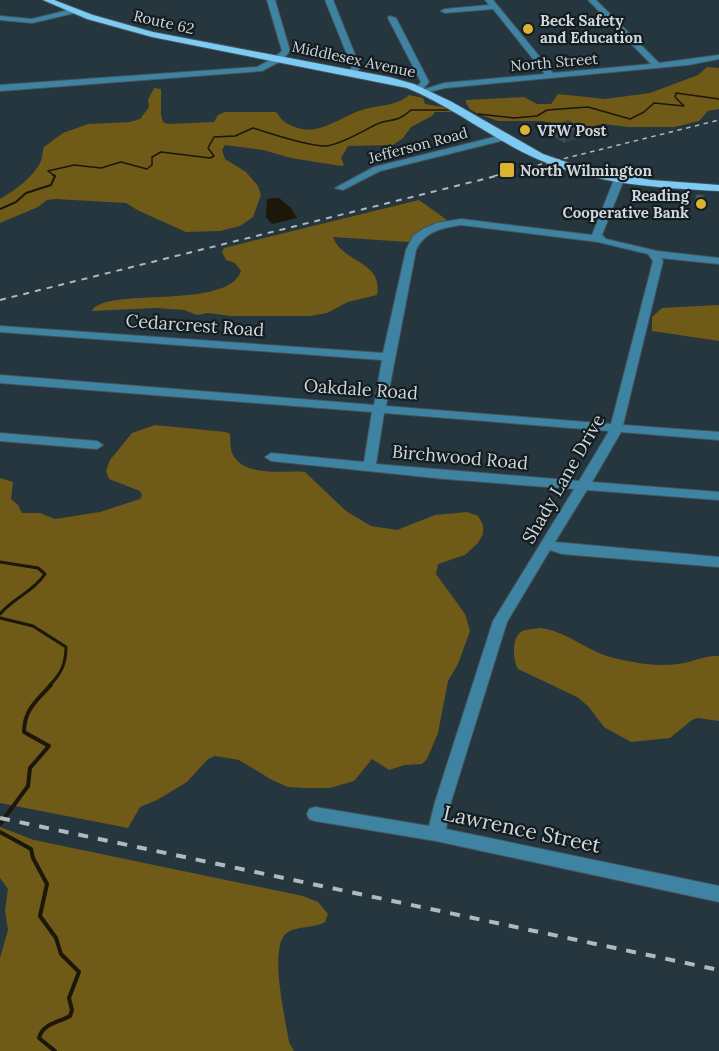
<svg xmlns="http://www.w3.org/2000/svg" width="719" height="1051" font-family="Lora,serif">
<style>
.green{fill:#6f5a18}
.water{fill:#1c1709}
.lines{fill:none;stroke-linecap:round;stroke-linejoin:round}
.stream-far3{stroke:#1c1709;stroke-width:1.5}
.stream-far2{stroke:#1c1709;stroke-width:2}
.stream-far1{stroke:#1c1709;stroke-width:3}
.stream{stroke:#1c1709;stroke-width:4}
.minor-casing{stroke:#43535a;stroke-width:2}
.major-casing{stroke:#43535a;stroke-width:2}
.minor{fill:#3f83a3;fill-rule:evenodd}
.major{fill:#7dcbf3;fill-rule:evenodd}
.rail-far2{stroke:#afbabf;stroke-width:1.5;stroke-dasharray:4.5 4.5;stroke-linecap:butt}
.rail-far1{stroke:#afbabf;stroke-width:2;stroke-dasharray:6 6;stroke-linecap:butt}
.rail{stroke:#afbabf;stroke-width:4;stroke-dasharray:10 10;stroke-linecap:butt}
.wall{fill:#404f57}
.shaded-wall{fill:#344047}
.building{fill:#4a5c65;stroke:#344047;stroke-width:1.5}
.poi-dot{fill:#dab333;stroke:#141c20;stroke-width:2}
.labels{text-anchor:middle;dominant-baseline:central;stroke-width:4.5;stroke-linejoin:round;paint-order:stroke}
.far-poi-label{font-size:15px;font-weight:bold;fill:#cdd7dc;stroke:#141c20;text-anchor:start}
.far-street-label{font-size:15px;fill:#cdd7dc;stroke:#141c20}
.street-label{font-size:18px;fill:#cdd7dc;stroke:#141c20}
.near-street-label{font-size:21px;fill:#cdd7dc;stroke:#141c20}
</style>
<rect width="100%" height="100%" fill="#25363e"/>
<path class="green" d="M 707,67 L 719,68 L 719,109 L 708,111 L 699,121 L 675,127 L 628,127 L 603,124 L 580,129 L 542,121 L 498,121 L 478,114 L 470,109 L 466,103 L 466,100 L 524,97 L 537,104 L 551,104 L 558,94 L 605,99 L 650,93 L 698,75 Z
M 154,88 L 161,89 L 161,115 L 163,122 L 168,124 L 214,122 L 218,115 L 225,112 L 276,112 C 279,115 281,120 285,122 C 315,142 337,117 365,109 C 380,105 397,106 409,95 L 423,98 L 425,104 L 443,107 L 453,112 L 435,112 L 432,116 L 411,127 L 403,138 L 393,145 L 348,146 L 341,158 L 344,165 L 341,166 L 291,158 L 263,150 L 225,145 L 222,150 L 225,159 L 246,172 L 258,186 L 261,195 L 253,217 L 240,226 L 220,231 L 186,232 L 139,211 L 126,203 L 55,199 L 47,200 L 38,207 L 0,223 L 0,199 C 15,190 33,178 41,161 C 43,156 42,152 44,147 L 63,133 L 88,124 L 130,122 L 140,119 L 149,107 L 148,100 Z
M 419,200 L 447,220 L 429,226 L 408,242 L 333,237 C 343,264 383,260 377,295 L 348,302 L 327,313 L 310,316 L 231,316 L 208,313 L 197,315 L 184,310 L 155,308 L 92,311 C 104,286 228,311 241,271 L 235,263 L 226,260 L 222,252 L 224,248 Z
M 719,305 L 719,341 L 652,331 L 652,317 L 662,308 Z
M 155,425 L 226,432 L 230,434 C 231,443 229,450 235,458 C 249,477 285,470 305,472 L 346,511 L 371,526 L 397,530 L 435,515 L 467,512 L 478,516 L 483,525 L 483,534 L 478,543 L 465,555 L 438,564 L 436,574 L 465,614 L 470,631 L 458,664 L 448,681 L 438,733 L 427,759 L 422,764 L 405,765 L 389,770 L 372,759 L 354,781 L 330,788 L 304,788 L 288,787 L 272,780 L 239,760 L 215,756 L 208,759 L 187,782 L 157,800 L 140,807 L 128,828 L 0,803 L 0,478 L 13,482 L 11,499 L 18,505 L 22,513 L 40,513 L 55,519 L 100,512 L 140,499 L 142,495 L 140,491 L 109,479 L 106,471 L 110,460 L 132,433 Z
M 540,628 C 568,631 590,654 618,659 C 637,663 659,667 678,664 C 693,662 705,655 719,656 L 719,721 L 698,718 L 692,720 L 670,738 L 631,742 L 604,727 L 588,706 L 577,697 L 518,669 C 513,661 511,639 521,632 C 525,629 534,629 540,628 Z
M 0,827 L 34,840 L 303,896 L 318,902 L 328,914 L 325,922 C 314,928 299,926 288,932 C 267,944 286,1021 289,1042 L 294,1051 L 0,1051 L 0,958 L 8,930 L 5,910 L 8,889 L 0,878 Z"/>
<path class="water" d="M 279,198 L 291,208 L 297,218 L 272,224 L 266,217 L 267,199 Z"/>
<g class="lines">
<path class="stream-far3" d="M 478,114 L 514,118 L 537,116 L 547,110 L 588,107 L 630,119 L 644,112 L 654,103 L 684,106 L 675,97 L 676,93 L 719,99
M 55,176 L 48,171 L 74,165 L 101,168 L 121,162 L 147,169 L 152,165 L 152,157 L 161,152 L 210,158 L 214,156 L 208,148 L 214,137 L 235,136 L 253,128 C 269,133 310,147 326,146 C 339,145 362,132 373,126 C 387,117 395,125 411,110 L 449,110"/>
<path class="stream-far2" d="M 0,209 L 16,202 L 26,193 L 51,185 L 55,176 L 53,175"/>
<path class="stream-far1" d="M 0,562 L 38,568 L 45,574 C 33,592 13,598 0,614
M 0,618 L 33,626 L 66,647 C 66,664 61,674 49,686"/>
<path class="stream" d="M 0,824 L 28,786 L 30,768 L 49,746 L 24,732 C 24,710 37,700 51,685
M 0,832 L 31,849 L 33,858 L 47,884 L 40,916 L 56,938 L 61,954 L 79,972 L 69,998 L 72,1010 L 70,1016 C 58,1023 43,1023 39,1038 L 55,1051"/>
<defs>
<path id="minor" d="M 267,0 L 275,0 L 290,51 L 281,61 L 262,71 L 0,91 L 0,85 L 257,67 L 275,57 L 282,51 Z
M 325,0 L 333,0 L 360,67 L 355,75 L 348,73 L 352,67 Z
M 485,0 L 493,0 L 553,73 L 651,64 L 588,0 L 596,0 L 659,63 L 719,55 L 719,59 L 688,65 L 445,88 L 425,93 L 425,89 L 444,83 L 545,74 L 493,9 L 445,13 L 441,11 L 445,9 L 489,5 Z
M 72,9 L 75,9 L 75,13 L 32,23 L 0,20 L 0,16 L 32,19 Z
M 389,16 L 396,18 L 429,82 L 422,90 L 415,88 L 421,82 L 388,18 Z
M 506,134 L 509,135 L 509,139 L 380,171 L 343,190 L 335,188 L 374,167 Z
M 620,174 L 625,177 L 602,235 L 606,239 L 657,251 L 719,258 L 719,264 L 661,258 L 663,261 L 623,425 L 719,432 L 719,440 L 621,432 L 592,482 L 719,492 L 719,500 L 587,490 L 555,542 L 719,557 L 719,567 L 562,554 L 550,550 L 507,622 L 451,802 L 446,829 L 719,886 L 719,902 L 436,841 L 315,821 L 309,819 L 307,814 L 309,809 L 315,807 L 429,826 L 435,802 L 493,621 L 574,489 L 445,479 L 271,461 L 265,457 L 271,453 L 364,462 L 372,412 L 0,383 L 0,375 L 374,405 L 382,360 L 0,332 L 0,326 L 383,353 L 406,250 L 413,236 L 423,229 L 437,223 L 461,219 L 592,235 L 615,177 ZM 461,225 L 598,242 L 648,254 L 653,261 L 611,424 L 386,406 L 416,250 C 425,231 442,228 461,225 ZM 384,413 L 609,431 L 579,481 L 376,464 Z
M 0,433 L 97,441 L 103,445 L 97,449 L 0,441 Z"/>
<path id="major" d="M 43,0 L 54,0 L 93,15 L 153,32 L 389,77 L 414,84 L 452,102 L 543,154 L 583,168 L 651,180 L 719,185 L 719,191 C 658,188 592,184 535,158 C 491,138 453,107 407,88 L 152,37 L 87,19 Z"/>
</defs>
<use href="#minor" class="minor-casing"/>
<use href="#major" class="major-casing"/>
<use href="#minor" class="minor"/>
<use href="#major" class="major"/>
<path class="rail-far2" d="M 494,176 L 719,120"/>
<path class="rail-far1" d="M 0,300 L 500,175"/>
<path class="rail" d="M 0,818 L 719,970"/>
</g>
<path class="wall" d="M 554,126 L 579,138 L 565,143 L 553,136 Z
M 696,194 L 703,200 L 701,207 L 694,207 Z"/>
<path class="shaded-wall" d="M 580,128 L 579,138 L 565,143 L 566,133 Z"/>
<path class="building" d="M 568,121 L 580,128 L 566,133 L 554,126 Z
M 696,194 L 704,195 L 702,202 L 695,202 Z"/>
<g class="poi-dot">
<circle cx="528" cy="29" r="6"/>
<circle cx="525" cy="130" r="6"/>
<rect x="499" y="162" width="16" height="16" rx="3"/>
<circle cx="701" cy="204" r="6"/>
</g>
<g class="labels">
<g class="far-poi-label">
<text x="540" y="20">Beck Safety<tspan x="540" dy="17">and Education</tspan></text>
<text x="537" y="130">VFW Post</text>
<text x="520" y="170">North Wilmington</text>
<text x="689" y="195" text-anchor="end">Reading<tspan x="689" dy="17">Cooperative Bank</tspan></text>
</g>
<g class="far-street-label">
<text transform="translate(164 22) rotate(13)">Route 62</text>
<text transform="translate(354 59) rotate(12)">Middlesex Avenue</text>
<text transform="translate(554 62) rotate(-5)">North Street</text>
<text transform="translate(418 145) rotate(-15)">Jefferson Road</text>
</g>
<g class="street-label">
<text transform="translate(195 325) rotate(4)">Cedarcrest Road</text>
<text transform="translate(361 389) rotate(4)">Oakdale Road</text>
<text transform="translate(460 457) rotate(5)">Birchwood Road</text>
<text transform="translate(563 479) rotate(-60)">Shady Lane Drive</text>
</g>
<g class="near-street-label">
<text transform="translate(522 829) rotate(12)">Lawrence Street</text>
</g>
</g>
</svg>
